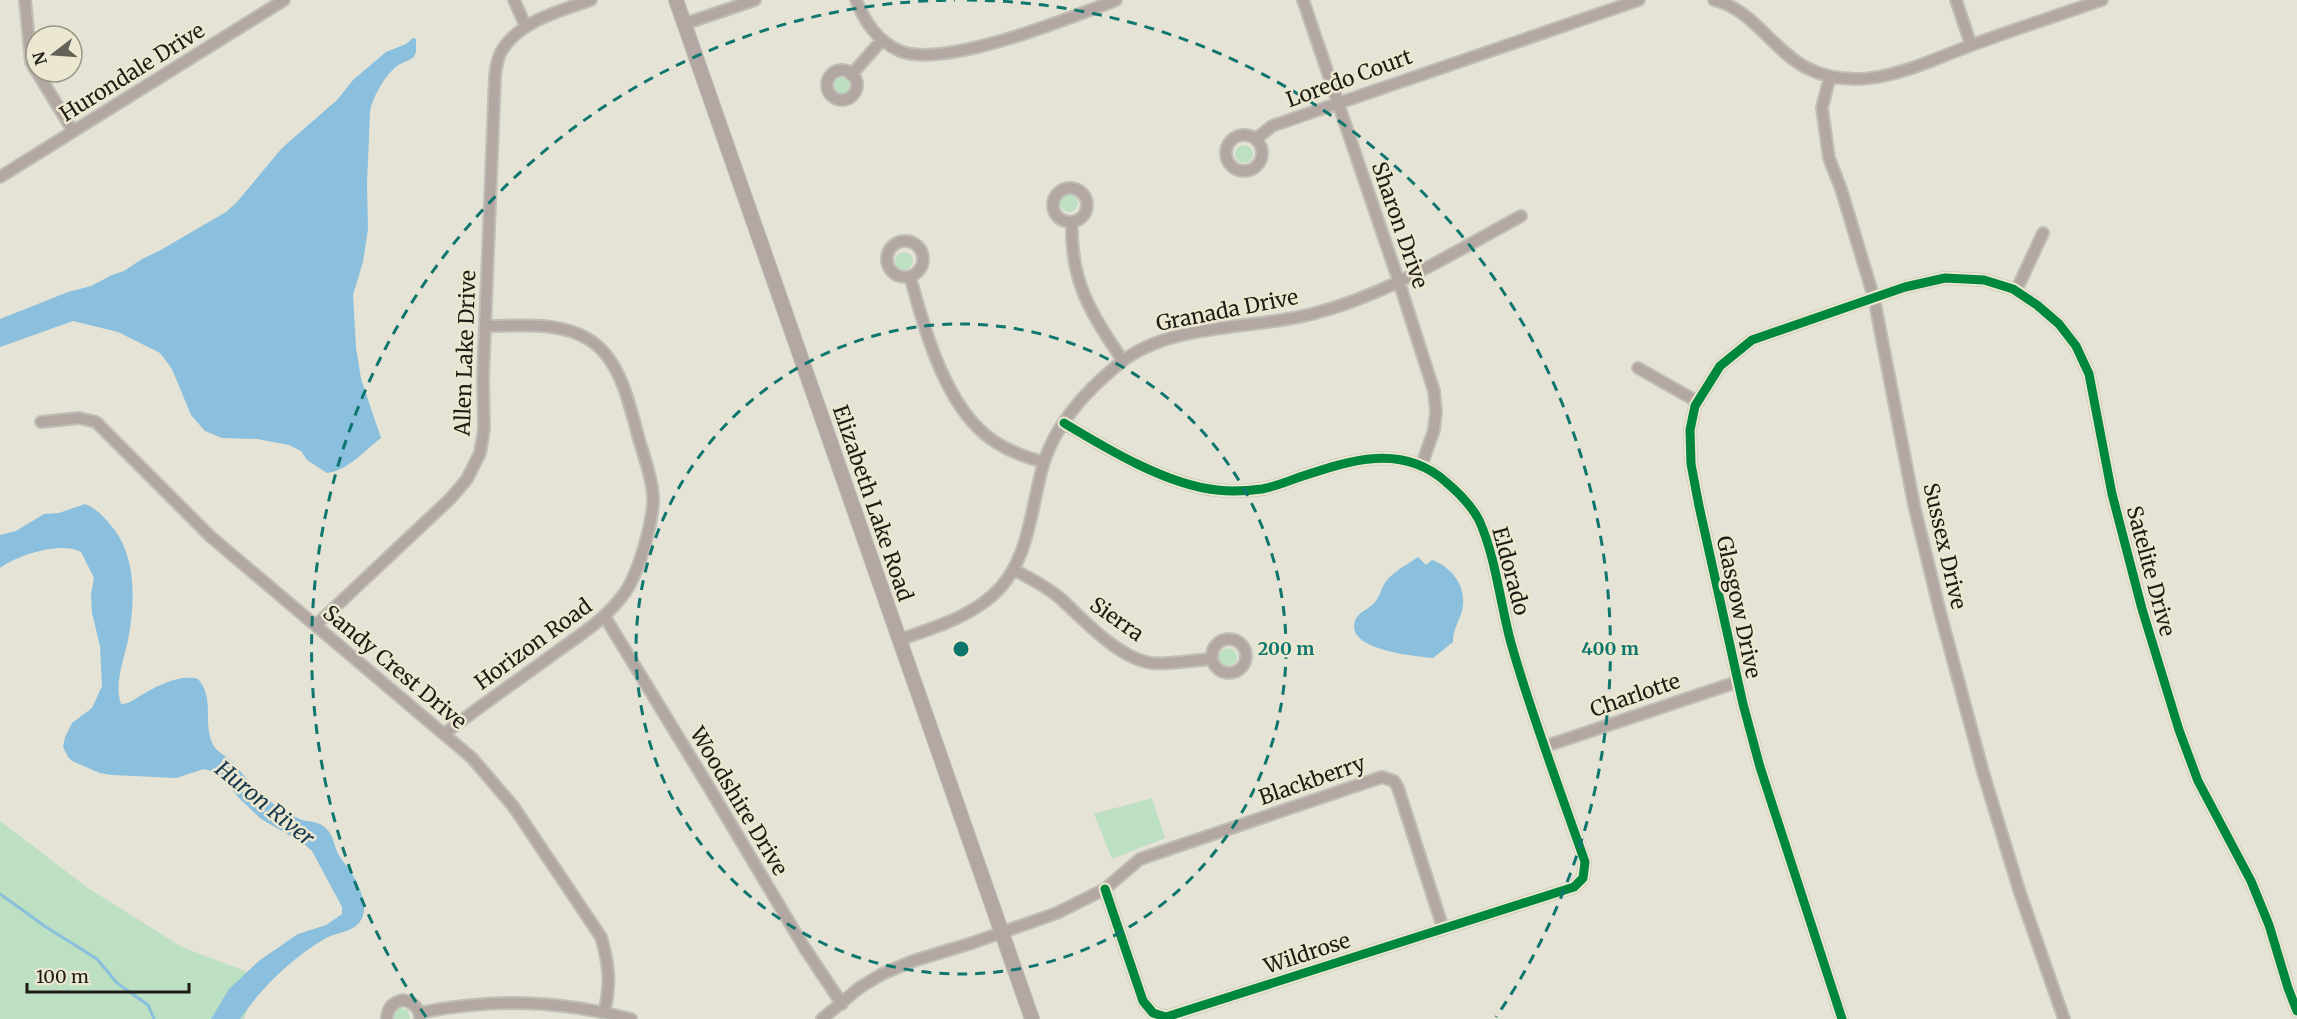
<svg xmlns="http://www.w3.org/2000/svg" width="2297" height="1019" font-family="Merriweather,serif">
<style>
.green{fill:#bddfc2}
.water{fill:#8abfdd}
.lines{fill:none;stroke-linecap:round;stroke-linejoin:round}
.stream{stroke:#8abfdd;stroke-width:3}
.minor-casing{stroke:#c0beb5;stroke-width:14}
.tertiary-casing{stroke:#c0beb5;stroke-width:16}
.minor{stroke:#b2a7a3;stroke-width:10}
.tertiary{stroke:#b2a7a3;stroke-width:14}
.cycleway-casing{stroke:#ebe7d0;stroke-width:13}
.cycleway{stroke:#00873e;stroke-width:9}
.ring{fill:none;stroke:#0f766e;stroke-width:3;stroke-dasharray:10 8}
.labels{text-anchor:middle;dominant-baseline:central;stroke-width:5;stroke-linejoin:round;paint-order:stroke}
.street-label{font-size:21px;fill:#1e1c14;stroke:#ebe7d0}
.water-label{font-size:22px;font-style:italic;fill:#17394e;stroke:#ebe7d0}
.centre{fill:#0f766e;stroke:#ebe7d0;stroke-width:3}
.ring-label{font-size:18px;text-anchor:middle;font-weight:bold;fill:#0f766e;stroke:#ebe7d0;stroke-width:5;stroke-linejoin:round;paint-order:stroke}
</style>
<rect width="100%" height="100%" fill="#e5e3d6"/>
<path class="green" d="M833 86a9 9 0 1 1 18 0a9 9 0 1 1-18 0Z
M1235 154a9 9 0 1 1 18 0a9 9 0 1 1-18 0Z
M1060 203a9 9 0 1 1 18 0a9 9 0 1 1-18 0Z
M895 261a9 9 0 1 1 18 0a9 9 0 1 1-18 0Z
M1219 657a9 9 0 1 1 18 0a9 9 0 1 1-18 0Z
M 1152,798 L 1165,838 L 1112,859 L 1094,814 Z
M 0,821 L 88,888 L 182,947 L 258,976 L 244,1019 L 0,1019 Z
M 398,1007 L 408,1010 L 410,1019 L 392,1019 L 394,1010 Z"/>
<path class="water" d="M 413,38 L 416,39 L 416,52 L 414,57 C 409,61 402,62 397,66 C 385,75 372,98 370,112 L 367,184 L 368,229 L 363,262 L 353,295 L 356,347 L 361,379 L 381,438 C 365,450 349,470 327,473 L 307,460 L 301,451 L 289,445 L 257,439 L 222,438 L 205,431 L 191,415 L 172,369 L 160,353 L 118,332 L 73,321 L 0,347 L 0,319 L 68,292 L 91,286 L 112,275 L 124,271 L 142,259 L 159,251 L 226,212 L 237,202 L 282,148 L 337,100 L 353,80 L 386,52 L 406,44 Z
M 85,504 C 96,508 106,519 113,528 C 137,558 135,604 128,640 C 124,660 114,683 121,704 C 131,704 138,696 147,692 C 160,684 183,674 198,679 C 214,697 204,719 211,740 C 215,752 224,754 232,762 C 242,772 249,783 259,793 C 271,803 287,814 302,820 C 309,822 317,821 323,826 C 335,834 333,847 340,857 C 343,863 348,866 351,872 C 359,885 371,909 359,923 C 351,932 336,933 326,938 C 292,958 262,987 240,1019 L 211,1019 L 229,989 L 260,960 L 298,934 L 326,925 L 342,914 L 342,907 L 312,851 L 303,843 L 261,819 L 238,797 L 219,773 L 204,769 L 176,778 L 112,775 L 100,773 L 72,761 L 68,757 L 63,747 L 65,737 L 72,723 L 92,708 L 102,686 L 100,646 L 92,613 L 91,595 L 94,578 L 81,552 C 61,541 18,555 0,568 L 0,535 L 16,531 L 44,514 L 59,513 Z
M 1418,557 L 1426,565 L 1432,560 C 1454,568 1469,590 1461,614 C 1457,625 1453,631 1453,642 L 1433,658 C 1415,656 1345,650 1355,621 C 1357,613 1369,609 1374,603 C 1381,596 1381,586 1388,579 C 1396,570 1408,564 1418,557 Z"/>
<g class="lines">
<path class="stream" d="M 0,894 L 46,927 L 97,959 L 117,983 L 148,1005 L 154,1019"/>
<defs>
<path id="minor" d="M 25,0 L 31,62 L 36,71
M 514,0 L 526,27
M 856,0 C 865,22 877,41 900,51 C 944,69 1070,18 1116,0
M 1303,0 L 1399,282 L 1434,391 L 1436,411 L 1434,430 L 1422,464
M 1714,0 C 1752,9 1772,49 1805,67 C 1861,97 1920,64 1972,45 C 2015,29 2059,15 2102,0
M 1956,0 L 1971,45
M 684,24 L 755,0
M827 85a15 15 0 1 1 30 0a15 15 0 1 1-30 0Z
M 37,72 L 73,131
M 851,75 L 882,40
M 1830,76 L 1822,108 L 1829,158 L 1841,189 L 1874,298 L 1914,505 L 1940,612 L 1983,772 L 2020,893 L 2064,1019
M1226 153a18 18 0 1 1 36 0a18 18 0 1 1-36 0Z
M 1256,139 L 1272,126 L 1639,0
M 0,177 L 284,0
M1053 205a17 17 0 1 1 34 0a17 17 0 1 1-34 0Z
M 1072,222 C 1070,282 1091,313 1123,361
M887 259a18 18 0 1 1 36 0a18 18 0 1 1-36 0Z
M 910,276 C 923,325 942,393 979,429 C 997,447 1020,456 1044,462
M 2016,291 L 2043,233
M 1638,368 L 1698,402
M 41,422 L 79,418 L 96,422 L 211,537 L 472,758 L 513,806 L 601,937 C 609,963 611,986 604,1012
M 1064,423 C 1107,449 1167,485 1217,490 C 1232,492 1247,491 1262,489 C 1274,487 1286,482 1297,478 C 1348,461 1401,442 1446,482 C 1459,493 1471,505 1479,520 C 1496,558 1500,603 1511,643 C 1532,717 1560,790 1585,862 L 1583,878 L 1574,887 L 1166,1017 L 1153,1013 L 1143,1001 L 1105,889
M 1014,570 C 1030,578 1047,587 1061,599 C 1084,620 1118,658 1151,663 C 1168,665 1193,660 1211,659
M 605,617 L 710,789 L 804,947 L 842,1004
M 316,625 L 451,498 L 467,479 L 480,453 L 484,429 L 483,378 L 495,76 C 496,68 497,59 501,52 C 518,21 560,11 591,0
M1212 656a17 17 0 1 1 34 0a17 17 0 1 1-34 0Z
M 899,640 C 932,628 966,619 993,595 C 1031,561 1030,507 1044,462 C 1057,421 1088,389 1120,363 C 1171,322 1252,330 1312,314 C 1387,295 1453,253 1521,216
M 444,734 C 479,707 515,682 551,656 C 579,635 605,621 626,591 C 639,571 654,520 653,496 C 652,478 645,459 640,443 C 630,408 622,359 588,339 C 559,321 519,326 486,326
M 1546,746 L 1737,682
M 419,1013 C 493,998 559,1000 631,1019
M 387,1019 C 387,1008 393,1002 403,1000 C 413,1002 420,1008 420,1019
M 822,1019 L 859,988 L 882,974 L 913,961 L 972,943 L 1057,913 L 1105,889 L 1140,859 L 1382,777 L 1394,781 L 1398,788 L 1443,928
M 1842,1019 L 1760,767 L 1743,704 L 1699,506 L 1691,464 L 1690,430 L 1695,406 L 1720,366 L 1752,340 L 1905,287 L 1945,278 L 1984,280 L 2013,289 L 2037,305 L 2059,324 L 2076,346 L 2089,374 L 2112,494 L 2142,609 L 2179,730 L 2198,781 L 2251,881 L 2269,925 L 2288,988 L 2297,1011"/>
<path id="tertiary" d="M 676,0 L 1032,1019"/>
</defs>
<use href="#minor" class="minor-casing"/>
<use href="#tertiary" class="tertiary-casing"/>
<use href="#minor" class="minor"/>
<use href="#tertiary" class="tertiary"/>
<defs>
<path id="cycleway" d="M 1064,423 C 1107,449 1167,485 1217,490 C 1232,492 1247,491 1262,489 C 1274,487 1286,482 1297,478 C 1348,461 1401,442 1446,482 C 1459,493 1471,505 1479,520 C 1496,558 1500,603 1511,643 C 1532,717 1560,790 1585,862 L 1583,878 L 1574,887 L 1166,1017 L 1153,1013 L 1143,1001 L 1105,889
M 1842,1019 L 1760,767 L 1743,704 L 1699,506 L 1691,464 L 1690,430 L 1695,406 L 1720,366 L 1752,340 L 1905,287 L 1945,278 L 1984,280 L 2013,289 L 2037,305 L 2059,324 L 2076,346 L 2089,374 L 2112,494 L 2142,609 L 2179,730 L 2198,781 L 2251,881 L 2269,925 L 2288,988 L 2297,1011"/>
</defs>
<use href="#cycleway" class="cycleway-casing"/>
<use href="#cycleway" class="cycleway"/>
</g>
<g class="ring">
<circle cx="961" cy="649" r="325"/>
<path d="M426 1017A649 649 0 0 1 955 0M967 0A649 649 0 0 1 1496 1017"/>
</g>
<g class="labels">
<g class="street-label">
<text transform="translate(132 72) rotate(-32)">Hurondale Drive</text>
<text transform="translate(1349 78) rotate(-20)">Loredo Court</text>
<text transform="translate(1400 225) rotate(71)">Sharon Drive</text>
<text transform="translate(1227 310) rotate(-11)">Granada Drive</text>
<text transform="translate(465 353) rotate(-88)">Allen Lake Drive</text>
<text transform="translate(873 503) rotate(71)">Elizabeth Lake Road</text>
<text transform="translate(1945 546) rotate(77)">Sussex Drive</text>
<text transform="translate(1511 571) rotate(75)">Eldorado</text>
<text transform="translate(2151 571) rotate(75)">Satelite Drive</text>
<text transform="translate(1739 607) rotate(78)">Glasgow Drive</text>
<text transform="translate(1117 619) rotate(35)">Sierra</text>
<text transform="translate(533 644) rotate(-36)">Horizon Road</text>
<text transform="translate(395 667) rotate(40)">Sandy Crest Drive</text>
<text transform="translate(1635 695) rotate(-19)">Charlotte</text>
<text transform="translate(1312 780) rotate(-19)">Blackberry</text>
<text transform="translate(739 801) rotate(59)">Woodshire Drive</text>
<text transform="translate(1307 953) rotate(-18)">Wildrose</text>
</g>
<g class="water-label">
<text transform="translate(265 803) rotate(39)">Huron River</text>
</g>
</g>
<circle cx="961" cy="649" r="9" class="centre"/>
<g class="ring-label">
<text x="1286" y="655">200 m</text>
<text x="1610" y="655">400 m</text>
</g>
<g transform="translate(54 54) rotate(253)"><circle r="28" fill="#ebe7d0" stroke="#999685" stroke-width="1.5"/>
<path d="M0-4.5L10 22L0 15L-10 22Z" fill="#646258"/>
<text y="-9" font-size="16" font-weight="bold" text-anchor="middle" fill="#1e1c14">N</text>
</g>
<path d="M27 983v9h162v-9" fill="none" stroke="#1e1c14" stroke-width="3"/>
<text x="36" y="983" font-size="18" fill="#1e1c14" stroke="#ebe7d0" stroke-width="4.5" paint-order="stroke">100 m</text>
</svg>
